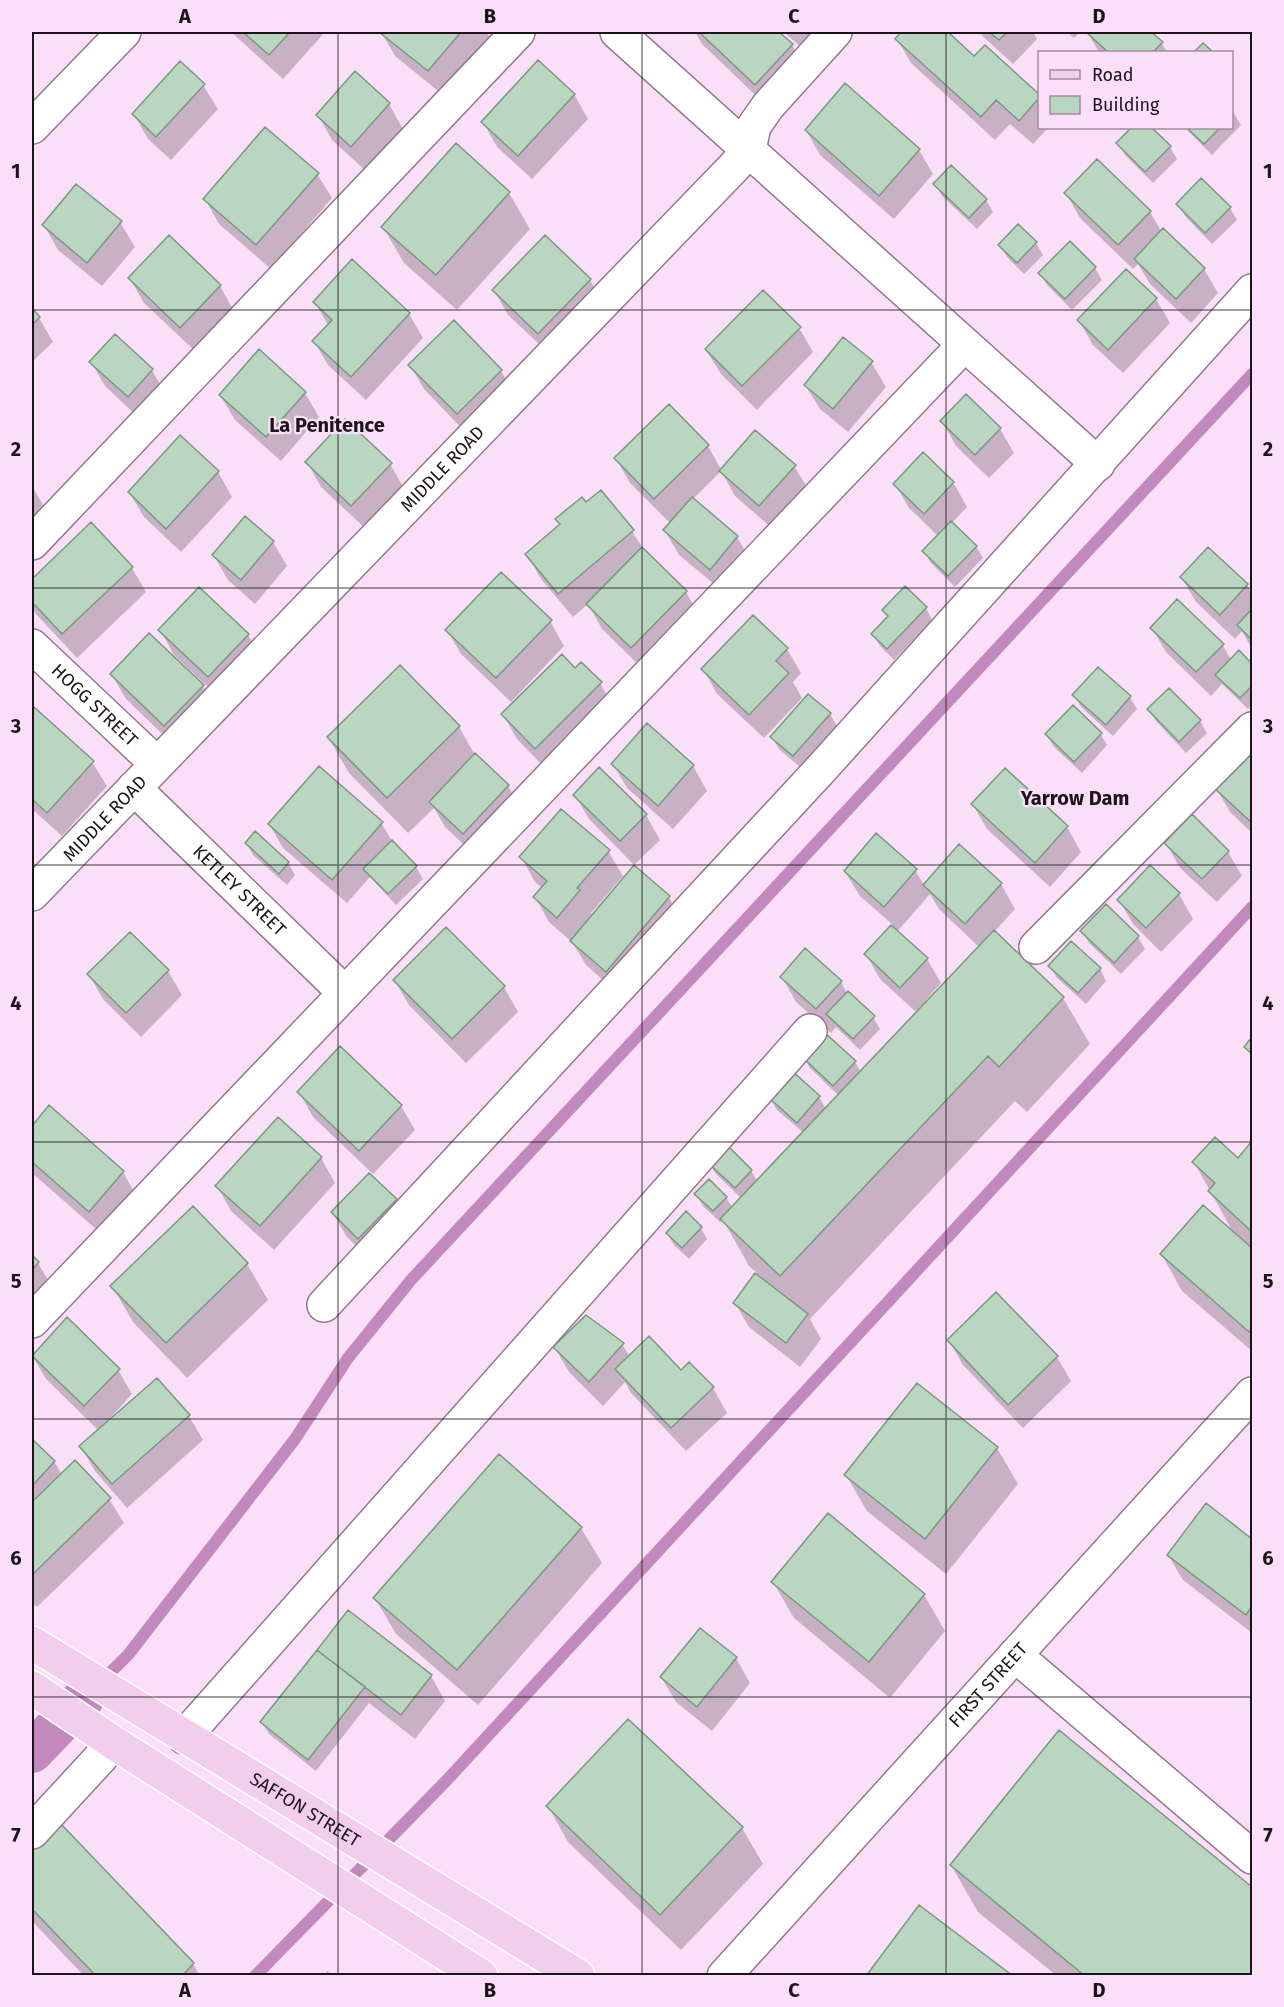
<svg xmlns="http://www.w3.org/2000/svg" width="1284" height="2007" viewBox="0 0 1284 2007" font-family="'Fira Sans',sans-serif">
	<rect width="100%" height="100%" fill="#fbdef7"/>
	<!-- shadow -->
	<path fill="#0003" fill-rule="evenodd" d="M231 32H325L283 79Z
		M381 32H486L490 37 443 95 395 56Z
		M695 32H777L792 45 806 70 769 108 702 44Z
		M784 32H820L803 49Z
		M903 32H945L975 58 1040 97V128H1048L1033 144 1010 124 995 140 911 63 897 39Z
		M978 32H1033L1037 39 1013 64Z
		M1067 32H1080L1074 38Z
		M1087 32H1149L1161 43 1167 52H1099Z
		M355 73 389 104 403 129 366 171 332 140 318 115Z
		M203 85 218 109 171 160 148 139 134 114Z
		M574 94 588 119 532 179 497 147 483 122Z
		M1232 110 1241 125 1212 155 1185 128H1232Z
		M1133 128H1150L1170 147 1177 159 1153 183 1125 155 1118 143Z
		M806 130 919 150 933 174 894 219 820 155Z
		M317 174 332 198 271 269 219 224 205 199Z
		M935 184 986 200 993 212 977 229 942 196Z
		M509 193 530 229 457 310 404 263 383 227Z
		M1066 193 1150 212 1162 232 1204 269 1218 293 1191 323 1150 284 1138 264 1133 269 1080 218Z
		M1178 204 1230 208 1237 220 1212 244 1185 216Z
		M120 222 135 247 102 286 58 250 44 225Z
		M169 237 220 286 234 311 195 351 144 303 130 279Z
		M1036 243 1043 255 1024 274 1007 257 1000 245Z
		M1095 268 1102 280 1072 310 1047 285 1040 273Z
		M590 280 604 305 553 357 508 315 494 290Z
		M1156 299 1170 323 1123 373 1093 345 1079 321Z
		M315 302 409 314 423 338 366 400 328 365 314 341 328 325Z
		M32 310 39 318 53 342 32 362Z
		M799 328 813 352 757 410 721 374 706 350Z
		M91 362 152 370 166 395 142 421 105 386Z
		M871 362 886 387 848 432 820 409 805 385Z
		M410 365 501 371 515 395 471 438 424 389Z
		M305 393 319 417 281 461 235 420 220 395Z
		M942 421 1000 429 1014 453 989 478 956 446Z
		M708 446 722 471 794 466 809 490 774 530 735 496 721 471 692 500 737 537 751 561 725 593 679 555 665 531 671 524 630 483 616 458Z
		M307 462 390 464 404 488 366 529 321 487Z
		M218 472 232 497 181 552 144 517 129 492Z
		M953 482 967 507 951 524 976 546 983 558 955 587 931 563 924 551 938 536 909 508 895 484Z
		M32 486 46 510 32 525Z
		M586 504 632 531 645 552 686 592 700 617 646 672 602 629 588 604 573 617 541 579 527 554 561 525 557 519Z
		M91 524 132 568 146 592 77 658 36 614 32 607V581Z
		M273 542 287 566 255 604 228 580 214 556Z
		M1208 549 1247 585 1252 595V649L1242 631 1235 639 1196 602 1181 577Z
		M200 589 248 635 262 660 223 701 174 655 160 630Z
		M926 608 932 620 894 660 880 646 873 634 889 618 884 610Z
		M550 621 564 646 511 702 461 654 447 630Z
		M1152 628 1222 644 1231 660 1239 652 1252 666V705L1248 709 1222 684 1211 696 1166 652Z
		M787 649 801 673 793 682 802 698 764 738 717 694 703 669Z
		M1098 669 1130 697 1137 709 1113 736 1081 707 1074 695Z
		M575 670 600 683 614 708 549 772 517 739 503 714Z
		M112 675 203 686 217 711 179 750 126 699Z
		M1149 709 1200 721 1207 733 1186 753 1156 721Z
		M34 710 92 762 107 786 62 836 32 809V713Z
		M830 714 837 726 800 767 779 749 772 737Z
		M459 727 475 755 508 786 522 810 478 858 445 827 434 808 408 833 349 773 328 737Z
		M1100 733 1107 745 1082 773 1054 747 1047 735Z
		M1247 753 1252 758V833L1230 812 1216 788Z
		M613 764 693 766 707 791 673 829 627 788Z
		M1005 770 1067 827 1081 852 1050 887 987 829 973 805Z
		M575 795 646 815 660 840 634 865 589 819Z
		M381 823 394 844 416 867 423 879 396 905 370 877 347 903 283 848 269 824Z
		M255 833 288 863 295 875 287 885 253 855 247 843Z
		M1166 843 1228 852 1242 876 1217 902 1180 868Z
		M959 846 1001 884 1015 909 994 932 1063 998 1090 1044 1027 1112 1015 1101 810 1319 821 1339 800 1367 749 1327 735 1303 757 1273 749 1266 723 1220 720 1222 703 1206 696 1194 726 1197 733 1209 742 1199 716 1174 709 1163 751 1171 758 1182 804 1133 777 1110 770 1098 819 1097 826 1109 839 1096 810 1068 803 1056 855 1062 861 1073 917 1013 880 979 866 954 893 925 860 896 845 872 915 870 924 885ZM930 894 939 909 979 947 928 1002 926 1000 941 983 927 959 897 932Z
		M608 851 623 876 591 913 593 916 634 867 669 897 683 922 621 996 586 965 572 942 549 922 535 897 543 889 535 882 521 857Z
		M1179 894 1193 919 1161 952 1133 924 1119 900Z
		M1082 931 1138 937 1145 949 1121 974 1089 943Z
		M1050 966 1100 969 1106 981 1086 1004 1057 978Z
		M168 971 182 995 141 1037 103 999 89 975Z
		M782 977 841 982 847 994 873 1017 880 1029 860 1050 836 1027 831 1033 796 1002Z
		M395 981 504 987 518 1012 466 1063 409 1005Z
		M299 1092 401 1106 415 1130 373 1174 313 1117Z
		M49 1107 123 1172 137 1197 104 1236 32 1173V1128Z
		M1252 1144V1351L1182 1291 1162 1255 1234 1234 1194 1162 1238 1160Z
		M321 1158 335 1183 274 1250 231 1211 217 1186Z
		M396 1200 410 1225 373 1263 347 1237 332 1212Z
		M193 1208 247 1264 268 1300 187 1378 133 1322 112 1286Z
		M700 1227 707 1239 689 1259 674 1245 667 1233Z
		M32 1257 38 1263 52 1287 32 1311Z
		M67 1320 118 1370 132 1394 110 1418 111 1420 189 1416 203 1440 127 1508 95 1471 81 1447 99 1431 46 1379 32 1355Z
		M949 1341 1057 1357 1071 1381 1023 1428 963 1365Z
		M622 1344 630 1357 681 1372 689 1364 713 1388 727 1413 686 1451 631 1393 625 1382 603 1406 569 1372 555 1348Z
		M32 1441 54 1461 62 1475 109 1499 124 1523 37 1607 32 1602Z
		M997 1448 1018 1484 946 1574 867 1511 846 1475Z
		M1207 1505 1252 1541V1633L1183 1580 1168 1555Z
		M581 1528 602 1563 478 1705 396 1634 375 1598Z
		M773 1582 924 1595 945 1631 890 1698 794 1618Z
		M318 1651 431 1676 445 1701 415 1739 369 1703 316 1771 269 1734 262 1722Z
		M736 1658 750 1683 712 1731 676 1702 661 1677Z
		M1059 1732 1252 1889V1976H1057L978 1912 951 1865Z
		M548 1806 742 1828 763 1864 681 1950 568 1842Z
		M60 1825 193 1964 200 1976H84L32 1921V1853Z
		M327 1971 333 1976H324Z"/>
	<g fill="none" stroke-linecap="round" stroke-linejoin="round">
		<!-- stream -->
		<path stroke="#c289bc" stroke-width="12" d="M83 1699 128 1655 295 1439 348 1358 411 1280 1252 374
			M255 1976 447 1780 1252 907"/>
		<!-- canal -->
		<path stroke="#c289bc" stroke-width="42" d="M32 1752 83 1699"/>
	</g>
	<!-- building -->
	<path fill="#b9d6c0" stroke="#7a9782" stroke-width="1.5" d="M243 32H290L269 55Z
		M379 32H461L428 71Z
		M699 32H779L793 44 755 85Z
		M901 32H948L974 56 985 45 1040 95V97L1019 121 996 100 981 117 895 39Z
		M989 32H1007L999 40Z
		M1086 32H1151L1163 42 1153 52H1108Z
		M1203 43 1213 52H1194Z
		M538 60 575 94 518 156 481 122Z
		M180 61 205 84 156 137 132 114Z
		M355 71 390 103 351 147 316 115Z
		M845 83 920 149 879 196 805 130Z
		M265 127 319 173 256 245 203 199Z
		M1131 128H1152L1171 146 1145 172 1116 143Z
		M1187 128H1220L1204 144Z
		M456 143 510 192 436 275 381 227Z
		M1097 159 1151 211 1118 245 1064 193Z
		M951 165 987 199 969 218 933 184Z
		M1201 178 1231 207 1205 233 1176 204Z
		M76 184 122 221 87 263 42 225Z
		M1018 224 1037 242 1017 263 998 245Z
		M1163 228 1205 268 1176 299 1134 259Z
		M169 235 221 285 180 328 128 278Z
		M545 235 591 279 538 334 492 290Z
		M1070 241 1096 267 1065 299 1038 273Z
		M352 259 410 313 351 377 312 341 332 320 313 302Z
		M1126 269 1157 298 1108 350 1077 320Z
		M763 290 801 327 742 386 705 349Z
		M32 308 40 317 32 325Z
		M454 320 502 370 457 414 408 365Z
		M115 334 153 369 128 397 89 362Z
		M843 337 873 361 833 409 804 385Z
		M259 349 306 392 266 437 219 395Z
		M966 394 1001 428 975 455 940 421Z
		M669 404 709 445 654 499 614 458Z
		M345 419 392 463 351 506 305 462Z
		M755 430 796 465 759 506 719 471Z
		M180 435 219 471 166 529 128 492Z
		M923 452 954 482 924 514 893 484Z
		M601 490 634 530 558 594 525 554 560 524 555 519 582 497 586 502Z
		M692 497 738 536 710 570 663 530Z
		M245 516 274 541 241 580 212 555Z
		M951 521 977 546 948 576 922 551Z
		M91 522 133 567 62 634 32 602V579Z
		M642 547 687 591 631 648 586 604Z
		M1208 547 1248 584 1220 615 1180 577Z
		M501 572 552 620 496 678 445 630Z
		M905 586 927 607 887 649 871 634 888 616 882 610Z
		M199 587 249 634 208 677 158 630Z
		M1177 599 1224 644 1196 672 1150 628Z
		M1252 609V640L1237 625Z
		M753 615 788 648 776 661 789 673 749 715 701 669Z
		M149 633 204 685 164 726 110 674Z
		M1239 650 1252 664V686L1240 698 1215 675Z
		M562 654 575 668 581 662 602 682 535 749 501 714Z
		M400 665 460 726 387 798 327 737Z
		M1098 667 1131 696 1106 725 1072 695Z
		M1169 688 1201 720 1179 742 1147 709Z
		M808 694 831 713 793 756 770 737Z
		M1073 705 1102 733 1074 762 1045 734Z
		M34 707 94 761 47 813 32 799V711Z
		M647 723 694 765 658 806 611 764Z
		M1247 751 1252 756 1251 822 1214 788Z
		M475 753 509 785 463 834 429 802Z
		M319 766 383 822 332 880 268 824Z
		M599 767 647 814 620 841 573 795Z
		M1005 768 1068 826 1035 863 971 804Z
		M561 809 610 850 577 888 580 890 557 918 533 897 547 881 519 857Z
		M1192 814 1229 851 1202 879 1164 843Z
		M255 831 289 862 279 874 245 843Z
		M876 833 917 869 884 907 844 871Z
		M392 840 417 866 388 894 363 869Z
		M959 844 1002 883 965 924 923 885Z
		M634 865 670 896 606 972 570 941Z
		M1150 865 1180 893 1146 928 1117 900Z
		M1106 904 1139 936 1114 963 1080 931Z
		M891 925 928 958 900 988 864 954Z
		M446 927 505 986 452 1039 393 980Z
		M994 930 1064 997 999 1067 988 1056 780 1276 720 1219Z
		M130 932 169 970 126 1013 87 974Z
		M1071 941 1101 968 1078 993 1048 966Z
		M805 948 842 981 816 1009 780 977Z
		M848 991 875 1016 853 1039 826 1014Z
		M824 1032 856 1061 833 1086 801 1056Z
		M1252 1037V1054L1244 1047Z
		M340 1046 402 1105 359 1151 297 1092Z
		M791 1070 820 1096 797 1123 768 1097Z
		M49 1105 124 1171 89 1212 32 1162V1126Z
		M278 1117 322 1157 260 1226 215 1186Z
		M1215 1137 1238 1158 1252 1141V1232L1208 1191 1215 1183 1192 1162Z
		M725 1143 752 1170 735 1188 707 1162Z
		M369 1173 397 1199 358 1239 331 1212Z
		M709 1179 727 1197 713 1211 694 1194Z
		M1203 1205 1252 1248V1328L1249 1332 1160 1254Z
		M193 1206 248 1263 166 1343 110 1286Z
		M686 1211 702 1227 682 1248 666 1233Z
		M32 1255 39 1262 32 1270Z
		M755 1273 808 1314 786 1343 733 1303Z
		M996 1292 1058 1356 1008 1405 947 1340Z
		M586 1315 624 1343 589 1382 553 1347Z
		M67 1317 120 1369 84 1406 32 1356Z
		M649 1336 681 1370 689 1362 714 1387 671 1428 615 1369Z
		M157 1378 190 1415 112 1484 79 1446Z
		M917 1383 998 1447 925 1539 844 1475Z
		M32 1439 55 1461 32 1486Z
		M499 1454 582 1527 457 1670 373 1598Z
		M75 1460 111 1498 32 1575V1502Z
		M1206 1503 1252 1539V1606L1246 1615 1167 1555Z
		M828 1513 925 1594 869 1662 771 1582Z
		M348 1610 432 1675 401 1715 317 1650Z
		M700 1628 737 1657 697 1707 660 1677Z
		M317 1650 365 1687 308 1760 260 1722Z
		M628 1719 743 1827 660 1915 546 1806Z
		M1059 1730 1252 1887V1976H1085L950 1865Z
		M60 1823 194 1963 182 1976H96L32 1909V1850Z
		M919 1905 1013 1976H866Z"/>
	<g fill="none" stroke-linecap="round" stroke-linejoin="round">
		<!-- minor casing -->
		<g stroke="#93798f" stroke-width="36">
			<g id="minor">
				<path d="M617 32 1098 464"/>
				<path d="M32 127 124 32"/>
				<path d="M32 543 518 32"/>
				<path id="s1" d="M32 646 157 764"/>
				<path id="s2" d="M134 788 345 993"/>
				<path id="s3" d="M32 894 733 168 749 150 754 126 768 106 835 32"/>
				<path d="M1036 947 1252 729"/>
				<path d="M324 1305 822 768 1252 291"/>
				<path d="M32 1321 964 345"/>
				<path d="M1015 1655 1252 1857"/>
				<path d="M184 1737 810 1031"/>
				<path d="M32 1832 114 1743"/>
				<path id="s4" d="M724 1976 1252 1394"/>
			</g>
		</g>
		<!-- major casing -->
		<g stroke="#fff" stroke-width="36">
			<g id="major">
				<path id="s5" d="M32 1643 578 1976"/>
				<path d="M32 1688 114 1743 481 1976"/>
			</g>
		</g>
		<!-- minor -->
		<use href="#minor" stroke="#fff" stroke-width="33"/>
		<!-- major -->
		<use href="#major" stroke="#f0ceec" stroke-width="33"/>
	</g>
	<!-- grid -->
	<path fill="none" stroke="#1c131b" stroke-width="1.5" stroke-opacity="0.55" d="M338 32V1976M642 32V1976M946 32V1976M32 310H1252M32 588H1252M32 865H1252M32 1142H1252M32 1419H1252M32 1697H1252"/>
	<g text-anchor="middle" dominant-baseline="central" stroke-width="4.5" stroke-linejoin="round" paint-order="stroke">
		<!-- street labels -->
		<g font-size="18" fill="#1c131b" stroke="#fbdef7">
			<text stroke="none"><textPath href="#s3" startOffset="591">MIDDLE ROAD</textPath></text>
			<text stroke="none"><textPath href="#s1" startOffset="86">HOGG STREET</textPath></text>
			<text stroke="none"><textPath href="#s3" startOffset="105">MIDDLE ROAD</textPath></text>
			<text stroke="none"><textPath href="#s2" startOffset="147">KETLEY STREET</textPath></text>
			<text stroke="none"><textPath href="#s4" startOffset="393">FIRST STREET</textPath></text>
			<text stroke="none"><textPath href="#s5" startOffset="320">SAFFON STREET</textPath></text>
		</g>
		<!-- neighbourhood labels -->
		<g font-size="20" font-weight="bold" fill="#1c131b" stroke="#fbdef7">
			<text x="327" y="425">La Penitence</text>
			<text x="1075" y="798">Yarrow Dam</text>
		</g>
	</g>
	<!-- border -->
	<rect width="1284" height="2007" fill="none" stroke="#fbdef7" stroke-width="66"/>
	<!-- legend -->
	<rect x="1038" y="51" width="195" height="78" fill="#fbdef7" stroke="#a28d9f" stroke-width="1.5"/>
	<rect x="1050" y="70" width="30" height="9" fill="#f0ceec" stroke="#a28d9f" stroke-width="1.5"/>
	<text x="1092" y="81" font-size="18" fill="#1c131b">Road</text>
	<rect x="1050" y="96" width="30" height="18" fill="#b9d6c0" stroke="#a28d9f" stroke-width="1.5"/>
	<text x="1092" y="111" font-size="18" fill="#1c131b">Building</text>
	<rect x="33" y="33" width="1218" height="1941" fill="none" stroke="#1c131b" stroke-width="2"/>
	<g font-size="20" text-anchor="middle" font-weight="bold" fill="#1c131b">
		<text x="185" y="23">A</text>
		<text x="490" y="23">B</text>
		<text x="794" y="23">C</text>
		<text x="1099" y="23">D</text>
		<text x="16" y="178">1</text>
		<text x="1268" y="178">1</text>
		<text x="16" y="456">2</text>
		<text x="1268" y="456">2</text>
		<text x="16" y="733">3</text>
		<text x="1268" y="733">3</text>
		<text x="16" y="1010">4</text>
		<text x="1268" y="1010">4</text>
		<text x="16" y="1288">5</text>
		<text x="1268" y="1288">5</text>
		<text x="16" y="1565">6</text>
		<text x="1268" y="1565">6</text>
		<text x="16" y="1842">7</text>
		<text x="1268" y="1842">7</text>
		<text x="185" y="1997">A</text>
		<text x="490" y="1997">B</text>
		<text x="794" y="1997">C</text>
		<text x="1099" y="1997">D</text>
	</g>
</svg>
